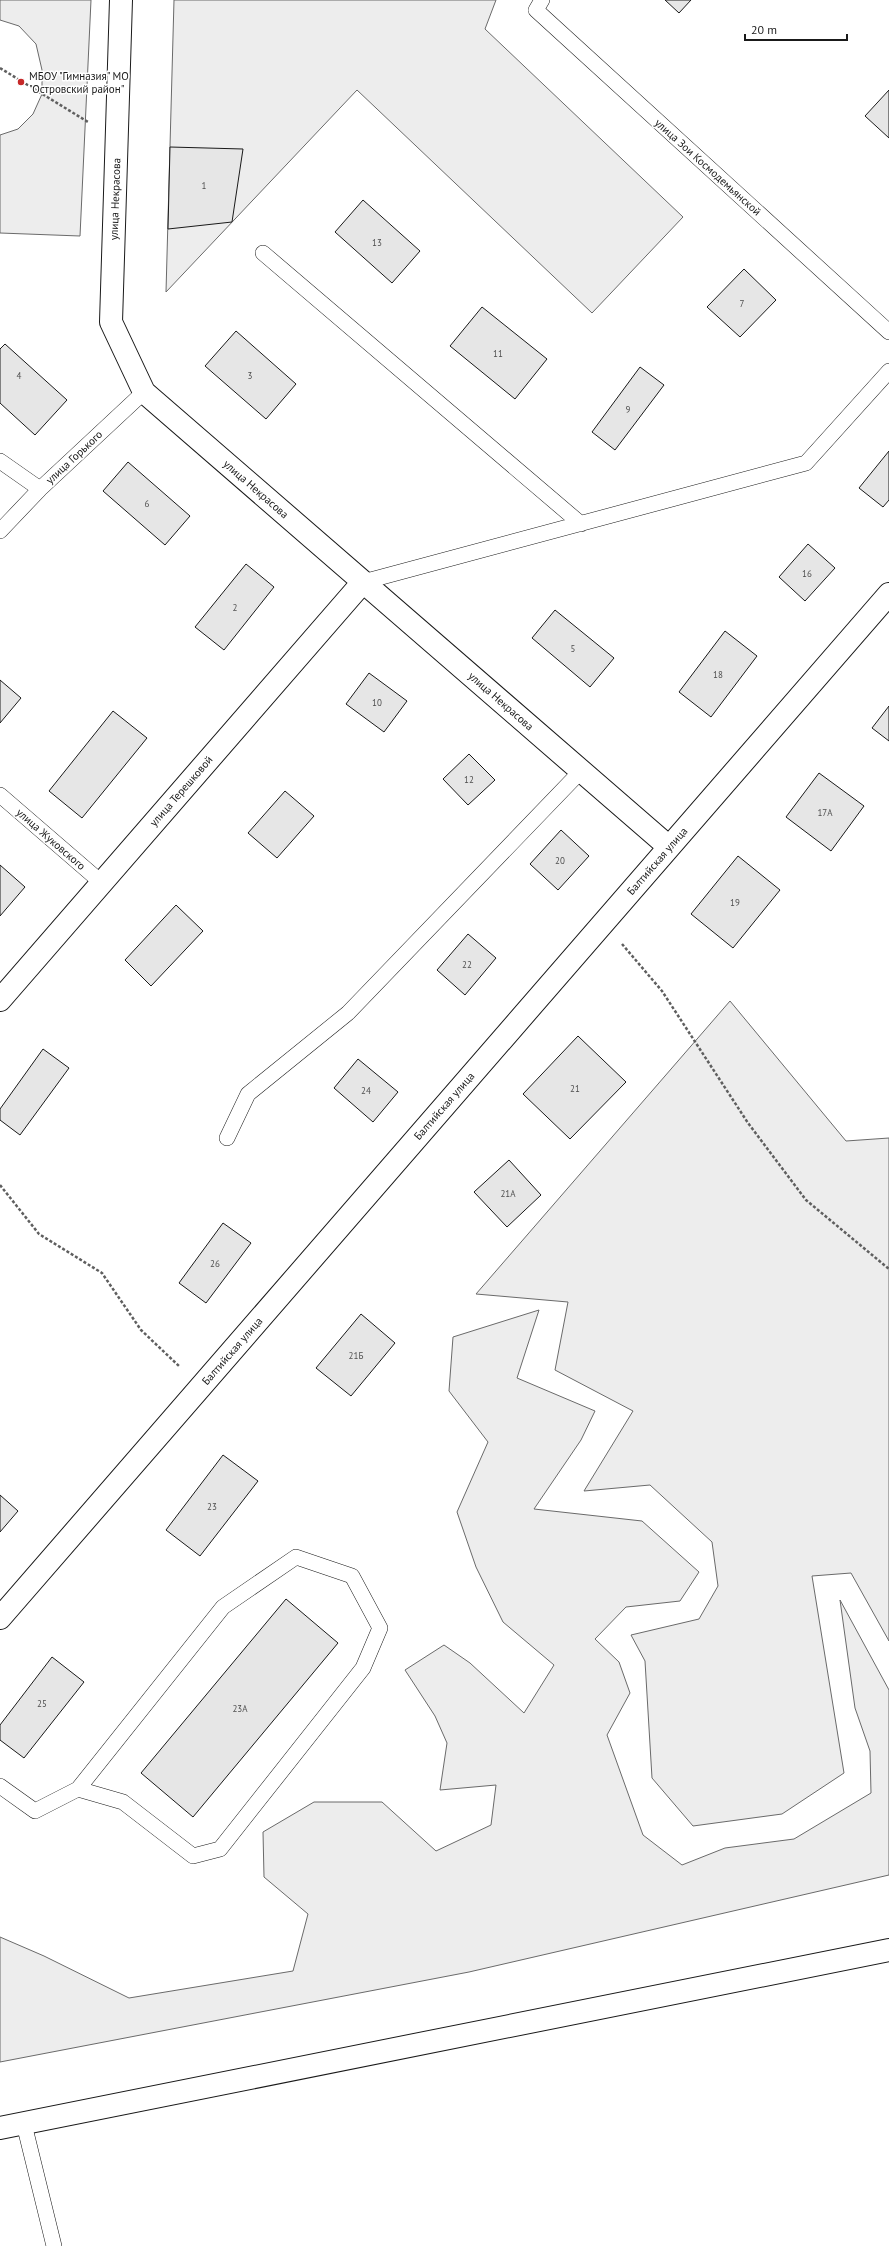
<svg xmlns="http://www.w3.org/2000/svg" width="889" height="2246" viewBox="0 0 889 2246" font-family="'PT Sans',sans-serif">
	<rect width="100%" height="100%" fill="#fff"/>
	<!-- built -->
	<path fill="#ededed" stroke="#6a6a6a" d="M0 0H91L80 236 0 233V135L18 129 33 114 42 94V70L36 44 19 26 0 20Z
		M174 0H496L485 29 683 217 592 313 357 90 166 292Z
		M730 1001 846 1141 889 1138V1641L851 1573 812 1576 844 1773 782 1814 693 1826 652 1778 645 1661 631 1635 699 1619 718 1586 712 1542 650 1485 584 1491 633 1411 555 1370 568 1302 476 1294Z
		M539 1310 517 1378 595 1411 581 1440 534 1509 642 1521 699 1572 680 1601 626 1607 595 1639 619 1662 630 1693 607 1735 643 1835 682 1865 725 1848 794 1839 871 1793 870 1751 855 1708 840 1600 889 1690V1875L469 1972 0 2062V1937L44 1956 129 1998 293 1971 308 1914 264 1877 263 1832 314 1802H382L436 1851 491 1825 496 1785 440 1790 447 1743 435 1716 405 1670 444 1645 470 1663 524 1713 554 1665 503 1622 476 1567 457 1512 488 1442 449 1391 453 1337Z"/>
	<!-- building -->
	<path fill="#e6e6e6" stroke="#1a1a1a" d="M665 0H691L679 13Z
		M889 90V138L865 116Z
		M170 147 243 149 232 222 168 229Z
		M363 200 420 251 392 283 335 232Z
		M744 269 776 300 740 337 707 307Z
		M482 307 547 359 515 399 450 346Z
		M236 331 296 384 266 419 205 366Z
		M5 344 67 400 35 435 0 403V349Z
		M640 367 664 385 615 450 592 432Z
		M889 451V500L883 507 859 488Z
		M128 462 190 516 165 545 103 491Z
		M808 544 835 568 805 601 779 577Z
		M246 564 274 587 224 650 195 627Z
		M555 610 614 658 590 687 532 638Z
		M725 631 757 656 711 717 679 692Z
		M369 673 407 701 384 732 346 704Z
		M0 680 21 698 0 723Z
		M889 706V741L872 728Z
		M113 711 147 738 82 818 49 791Z
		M469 754 495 780 468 805 443 779Z
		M819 773 864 806 831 851 786 817Z
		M285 791 314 816 277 858 248 833Z
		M561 830 589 856 558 890 530 864Z
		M738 856 780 890 733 948 691 914Z
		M0 865 25 887 0 916Z
		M176 905 203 931 151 986 125 960Z
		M468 934 496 958 465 995 437 970Z
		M578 1036 626 1082 570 1139 523 1094Z
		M43 1049 69 1068 20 1135 0 1120V1109Z
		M358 1059 398 1092 373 1122 334 1088Z
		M509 1160 541 1195 507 1227 474 1192Z
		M223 1223 251 1243 206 1303 179 1283Z
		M361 1314 395 1343 351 1396 316 1368Z
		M223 1455 258 1481 200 1556 166 1530Z
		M0 1495 18 1511 0 1532Z
		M286 1599 338 1643 193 1817 141 1773Z
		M52 1657 84 1682 24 1758 0 1740V1725Z"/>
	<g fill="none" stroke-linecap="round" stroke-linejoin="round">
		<!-- lane casing -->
		<g stroke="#1a1a1a" stroke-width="16">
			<path id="lane" d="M542 0 536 10 889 332
				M263 253 581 524
				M0 461 40 489 144 392
				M0 531 40 489
				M363 582 806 463 889 371
				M0 795 102 883
				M227 1138 248 1094 348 1013 581 771
				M0 1786 35 1811 78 1789 223 1607 296 1557 352 1576 380 1628 363 1668 220 1849 193 1856 123 1802 78 1789
				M24 2124 54 2246"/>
		</g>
		<!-- street casing -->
		<g stroke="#1a1a1a" stroke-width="24">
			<path id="street" d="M121 0 111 322 144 392 669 847
				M0 1000 363 582
				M0 1618 889 594"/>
		</g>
		<!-- highway casing -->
		<g stroke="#1a1a1a" stroke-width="24">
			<path id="highway" d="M0 2128 889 1950"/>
		</g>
		<!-- path -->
		<path stroke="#5f5f5f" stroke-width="2.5" stroke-dasharray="3 2" stroke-linecap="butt" d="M0 68 88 122
			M622 944 662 991 748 1123 806 1200 889 1269
			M0 1185 39 1234 102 1273 141 1330 180 1367"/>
		<!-- lane -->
		<use href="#lane" stroke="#fff" stroke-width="15"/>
		<!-- street -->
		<use href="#street" stroke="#fff" stroke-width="22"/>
		<!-- highway -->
		<use href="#highway" stroke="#fff" stroke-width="22"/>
	</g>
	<!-- markers -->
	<circle fill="#c62828" stroke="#fff" stroke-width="1.5" cx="21" cy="82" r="4"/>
	<g text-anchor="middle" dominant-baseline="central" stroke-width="3" stroke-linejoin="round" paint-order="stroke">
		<!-- number labels -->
		<g font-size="9" fill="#4d4d4d">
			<text x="204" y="185">1</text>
			<text x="377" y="242">13</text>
			<text x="742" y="303">7</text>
			<text x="498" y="353">11</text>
			<text x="19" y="375">4</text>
			<text x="250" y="375">3</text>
			<text x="628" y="409">9</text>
			<text x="147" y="503">6</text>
			<text x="807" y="573">16</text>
			<text x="235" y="607">2</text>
			<text x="573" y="648">5</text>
			<text x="718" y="674">18</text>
			<text x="377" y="702">10</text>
			<text x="469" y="779">12</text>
			<text x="825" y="812">17А</text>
			<text x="560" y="860">20</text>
			<text x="735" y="902">19</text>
			<text x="467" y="964">22</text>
			<text x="575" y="1088">21</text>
			<text x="366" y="1090">24</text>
			<text x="508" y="1193">21А</text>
			<text x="215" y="1263">26</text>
			<text x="356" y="1355">21Б</text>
			<text x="212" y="1506">23</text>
			<text x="42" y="1703">25</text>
			<text x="240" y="1708">23А</text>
		</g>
		<!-- poi labels -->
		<g font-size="11" fill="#1a1a1a" stroke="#fff" text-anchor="start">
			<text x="29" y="76">МБОУ "Гимназия" МО<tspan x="29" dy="13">"Островский район"</tspan></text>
		</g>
		<!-- street labels -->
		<g font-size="11" fill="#1a1a1a" stroke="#fff">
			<text transform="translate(708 167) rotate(42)">улица Зои Космодемьянской</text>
			<text transform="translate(115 199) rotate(-88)">улица Некрасова</text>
			<text transform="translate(74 457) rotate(-43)">улица Горького</text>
			<text transform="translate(256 489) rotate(41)">улица Некрасова</text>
			<text transform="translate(501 701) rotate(41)">улица Некрасова</text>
			<text transform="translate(181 791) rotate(-49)">улица Терешковой</text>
			<text transform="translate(51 839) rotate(41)">улица Жуковского</text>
			<text transform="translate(657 861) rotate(-49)">Балтийская улица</text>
			<text transform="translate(444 1106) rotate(-49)">Балтийская улица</text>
			<text transform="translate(232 1351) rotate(-49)">Балтийская улица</text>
		</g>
	</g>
	<!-- scale -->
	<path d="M745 34v6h102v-6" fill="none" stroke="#1a1a1a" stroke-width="2"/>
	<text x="751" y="34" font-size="12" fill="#1a1a1a" stroke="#ffffff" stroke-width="3" paint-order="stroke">20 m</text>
</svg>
